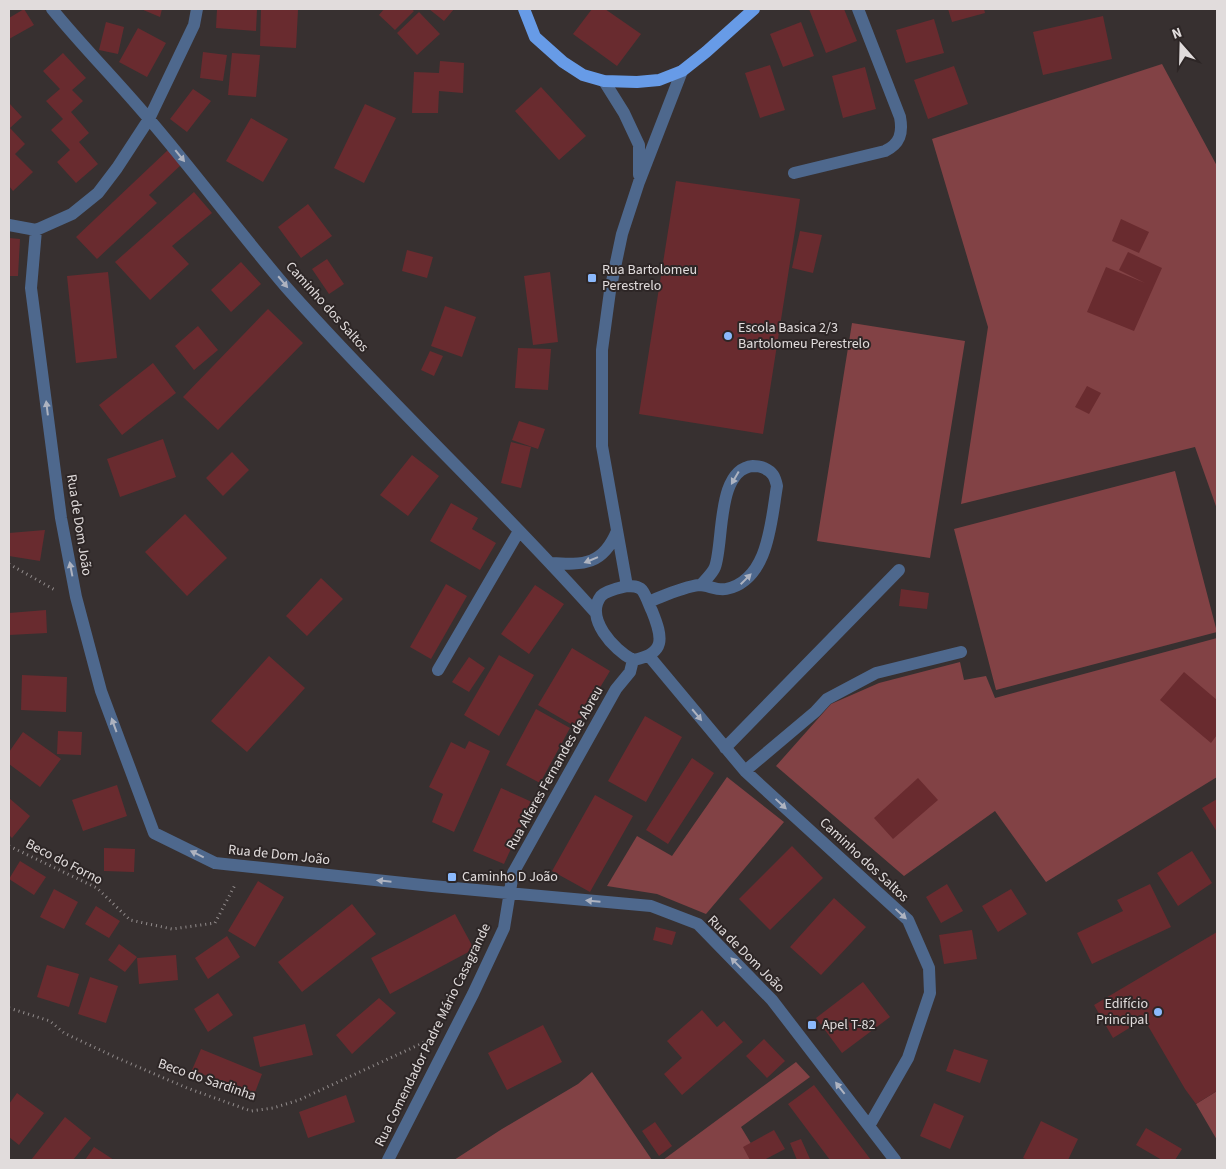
<svg xmlns="http://www.w3.org/2000/svg" width="1226" height="1169" viewBox="0 0 1226 1169" font-family="'Source Sans 3',sans-serif">
	<rect width="100%" height="100%" fill="#373030"/>
	<!-- green -->
	<path fill="#824245" d="M1162 64 1217 166V509L1195 447 961 504 988 327 932 139Z
		M852 323 965 341 930 558 817 541Z
		M1175 471 1217 632 996 690 954 529Z
		M1217 638V777L1046 882 995 811 904 876 776 766 831 704 879 683 960 662 964 680 986 676 995 698Z
		M727 777 784 822 706 914 657 894 607 886 637 836 672 856Z
		M796 1062 810 1077 741 1127 761 1160H663Z
		M592 1072 652 1160H454L502 1129 578 1084Z
		M1217 1091V1140L1196 1104Z"/>
	<!-- building -->
	<path fill="#692b2f" d="M24 9 34 25 9 39V18Z
		M141 9H162L160 17Z
		M217 9H257L256 31 216 28Z
		M261 9 298 10 296 48 260 46Z
		M384 9H411L414 11 395 30 379 15Z
		M429 9H454L444 21Z
		M592 9H605L641 34 617 66 573 34Z
		M809 9H844L857 41 826 53Z
		M948 9H984L985 13 952 22Z
		M419 12 440 34 417 55 397 33Z
		M1103 16 1112 59 1043 75 1033 32Z
		M934 19 944 53 906 63 896 30Z
		M106 22 124 27 118 54 99 50Z
		M801 22 814 56 783 67 770 34Z
		M138 28 166 43 147 77 119 62Z
		M203 52 227 55 223 81 200 78Z
		M63 53 86 78 72 90 83 101 71 112 89 133 79 142 98 164 76 183 57 162 70 150 51 130 63 119 46 101 60 89 43 71Z
		M232 53 260 55 256 97 228 95Z
		M440 61 464 63 463 93 439 91 438 113H412L414 72 439 73Z
		M770 65 785 110 760 118 745 73Z
		M954 66 968 104 928 119 914 80Z
		M865 67 876 109 843 118 832 76Z
		M541 87 586 136 559 160 515 111Z
		M193 89 211 101 187 132 170 119Z
		M9 103 22 117 10 128 25 144 15 154 33 172 13 191 9 186Z
		M365 104 396 118 364 183 334 168Z
		M251 118 288 139 263 182 226 161Z
		M169 149 183 163 149 195 157 203 97 259 76 237Z
		M676 181 800 199 763 434 639 414Z
		M194 192 212 213 172 246 189 264 150 300 115 262Z
		M308 204 332 236 301 258 278 227Z
		M1121 219 1149 232 1139 253 1112 241Z
		M800 231 822 235 813 273 792 268Z
		M9 238 20 239 18 276H9Z
		M407 250 433 257 427 278 402 271Z
		M1128 252 1162 268 1134 331 1087 312 1106 267 1145 283 1119 270Z
		M327 259 344 284 329 294 312 269Z
		M241 262 261 284 231 312 211 290Z
		M108 272 117 358 76 363 67 276Z
		M550 272 558 342 533 345 524 276Z
		M445 306 476 317 462 357 431 346Z
		M268 309 303 343 218 430 183 397Z
		M198 326 218 350 194 370 175 346Z
		M518 348 551 349 548 390 515 388Z
		M430 351 443 356 434 376 421 370Z
		M153 363 176 393 122 435 99 405Z
		M1087 386 1101 393 1089 414 1075 407Z
		M519 421 545 429 538 449 512 440Z
		M163 439 176 477 120 497 107 459Z
		M511 442 531 447 521 488 501 483Z
		M232 452 249 470 223 496 206 478Z
		M412 455 439 476 408 516 380 495Z
		M451 503 478 518 472 529 496 543 480 570 430 541Z
		M185 514 227 558 187 596 145 552Z
		M45 530 40 561 9 556V533Z
		M321 578 343 599 307 636 286 616Z
		M446 584 467 596 431 659 410 647Z
		M535 585 564 604 529 654 501 634Z
		M901 589 929 593 927 609 899 606Z
		M46 610 47 633 9 635V613Z
		M572 648 610 671 576 727 538 705Z
		M499 655 534 675 499 736 464 715Z
		M269 656 305 688 247 752 211 721Z
		M469 657 485 668 469 692 452 682Z
		M1184 672 1217 700V735L1211 743 1160 700Z
		M22 675 67 677 66 712 21 710Z
		M536 709 570 728 540 783 506 765Z
		M645 716 682 737 646 802 608 781Z
		M58 731 82 732 81 755 57 754Z
		M23 732 61 759 40 787 9 764V752Z
		M469 741 490 751 454 832 432 822 443 794 429 787 451 742 465 749Z
		M692 758 714 773 668 844 646 830Z
		M918 778 938 800 893 839 874 818Z
		M117 785 127 816 83 831 72 800Z
		M501 788 532 802 504 864 473 851Z
		M595 795 633 816 590 892 552 871Z
		M9 798 30 816 12 838 9 835Z
		M1217 799V832L1202 808Z
		M792 846 823 878 770 930 739 899Z
		M104 848 135 849 134 872 104 871Z
		M1192 851 1212 883 1178 906 1157 873Z
		M20 861 46 877 34 895 9 879Z
		M258 881 284 897 255 947 228 931Z
		M947 884 963 911 941 923 926 897Z
		M1150 884 1171 927 1092 964 1077 933 1123 911 1117 900Z
		M54 889 78 902 64 929 40 917Z
		M1011 889 1027 914 998 932 982 906Z
		M834 898 866 927 821 975 790 947Z
		M352 904 376 934 302 992 278 962Z
		M96 906 120 921 109 938 85 924Z
		M455 914 474 949 390 994 371 958Z
		M656 927 676 932 672 945 653 940Z
		M972 930 977 959 944 964 939 935Z
		M1217 932V1091L1196 1104 1185 1089 1144 1019 1113 1038 1094 1005Z
		M227 936 240 957 208 979 195 958Z
		M119 944 137 957 125 972 108 960Z
		M176 955 178 980 139 984 137 958Z
		M47 965 79 974 69 1007 37 997Z
		M90 977 118 986 106 1023 78 1014Z
		M863 982 890 1017 842 1053 816 1018Z
		M218 993 233 1015 208 1032 194 1009Z
		M379 998 396 1013 352 1054 336 1035Z
		M702 1010 717 1027 724 1021 743 1042 682 1095 664 1074 682 1058 667 1041Z
		M305 1024 313 1055 260 1067 253 1037Z
		M543 1025 562 1062 507 1090 488 1053Z
		M764 1039 785 1061 767 1078 746 1056Z
		M201 1049 262 1074 254 1095 192 1070Z
		M954 1049 988 1060 980 1083 946 1071Z
		M814 1085 846 1127 871 1160H830L788 1104Z
		M17 1093 44 1113 19 1145 9 1137V1104Z
		M346 1095 355 1122 308 1138 299 1112Z
		M934 1103 964 1116 950 1149 920 1136Z
		M65 1117 91 1138 73 1160H31Z
		M1041 1121 1078 1139 1068 1160H1028L1023 1158Z
		M655 1122 672 1146 659 1156 642 1131Z
		M1146 1128 1182 1149 1175 1160H1162L1136 1145Z
		M774 1130 785 1149 764 1160H750L743 1147Z
		M801 1139 810 1159 806 1160H797L790 1143Z
		M94 1147 114 1160H85Z"/>
	<g fill="none" stroke-linecap="round" stroke-linejoin="round">
		<!-- path -->
		<path stroke="#938d8d" stroke-width="3" stroke-dasharray="1 4" stroke-linecap="butt" d="M9 564 55 590
			M9 846 97 888 130 920 172 929 215 923 235 885
			M9 1008 50 1021 64 1033 115 1057 187 1088 251 1111 273 1108 299 1100 427 1041"/>
		<!-- minor -->
		<path stroke="#4e688d" stroke-width="12" d="M52 9C83 47 118 82 149 119 196 174 239 232 286 287 385 399 496 501 595 612
			M604 81 624 113 639 145V175
			M794 173 885 151C900 144 903 133 900 117L858 9
			M9 225 36 230 72 214 98 193 117 168 149 119 194 25 197 9
			M36 230 31 288 61 518 76 597 101 691 154 833 215 863 432 886 651 906 698 924 772 1000 895 1160
			M551 563C584 565 603 565 617 531
			M627 586 602 446V350L610 291 622 234 639 182 682 71
			M627 586C632 586 638 586 642 590 646 595 649 605 652 611 663 638 666 654 633 660 614 650 584 618 601 596 607 590 619 588 627 586Z
			M648 602C664 596 682 587 699 585 708 585 717 591 726 589 769 580 771 521 777 486 775 477 773 472 764 468 760 466 758 466 753 466 716 469 724 542 715 567 713 573 705 580 701 585
			M649 656 745 771 908 920 929 968 930 993 908 1058 869 1126
			M438 670 519 531
			M725 748 899 570
			M745 771 815 712 827 699 876 673 961 652
			M388 1160 473 994 504 928 513 873 616 689 630 672 633 660"/>
		<!-- major -->
		<path stroke="#679be7" stroke-width="12" d="M524 9 535 37 563 62 583 75 604 81 637 82 659 80 682 71 706 52 754 9"/>
	</g>
	<!-- one-way arrows -->
	<defs><path id="oneway-solid" d="M-6-.8H1V-3.2L6.5 0L1 3.2V.8H-6Z" transform="scale(1.25)"/></defs>
	<g fill="#aeb3c0">
		<use href="#oneway-solid" transform="translate(180 156) rotate(51)"/>
		<use href="#oneway-solid" transform="translate(283 282) rotate(50)"/>
		<use href="#oneway-solid" transform="translate(47 408) rotate(-97)"/>
		<use href="#oneway-solid" transform="translate(735 478) rotate(120)"/>
		<use href="#oneway-solid" transform="translate(591 560) rotate(158)"/>
		<use href="#oneway-solid" transform="translate(71 569) rotate(-101)"/>
		<use href="#oneway-solid" transform="translate(746 579) rotate(-45)"/>
		<use href="#oneway-solid" transform="translate(697 715) rotate(50)"/>
		<use href="#oneway-solid" transform="translate(114 725) rotate(-110)"/>
		<use href="#oneway-solid" transform="translate(781 804) rotate(43)"/>
		<use href="#oneway-solid" transform="translate(197 854) rotate(-154)"/>
		<use href="#oneway-solid" transform="translate(384 881) rotate(-174)"/>
		<use href="#oneway-solid" transform="translate(593 901) rotate(-175)"/>
		<use href="#oneway-solid" transform="translate(901 914) rotate(43)"/>
		<use href="#oneway-solid" transform="translate(736 963) rotate(-134)"/>
		<use href="#oneway-solid" transform="translate(840 1088) rotate(-128)"/>
	</g>
	<!-- markers -->
	<g fill="#8bb9fc" stroke="#2d2626" stroke-width="2">
		<rect x="587" y="273" width="10" height="10" rx="2.5"/>
		<circle cx="728" cy="336" r="5"/>
		<rect x="447" y="872" width="10" height="10" rx="2.5"/>
		<circle cx="1158" cy="1012" r="5"/>
		<rect x="807" y="1020" width="10" height="10" rx="2.5"/>
	</g>
	<g text-anchor="middle" dominant-baseline="central" stroke-width="4" stroke-linejoin="round" paint-order="stroke">
		<!-- poi labels -->
		<g font-size="14" fill="#e1dcdc" stroke="#2d2626" text-anchor="start">
			<text x="602" y="270">Rua Bartolomeu<tspan x="602" dy="16">Perestrelo</tspan></text>
			<text x="738" y="328">Escola Basica 2/3<tspan x="738" dy="16">Bartolomeu Perestrelo</tspan></text>
			<text x="462" y="877">Caminho D João</text>
			<text x="1148" y="1004" text-anchor="end">Edifício<tspan x="1148" dy="16">Principal</tspan></text>
			<text x="822" y="1025">Apel T-82</text>
		</g>
		<!-- street labels -->
		<g font-size="14" fill="#e1dcdc" stroke="#2d2626">
			<text transform="translate(327 307) rotate(48)">Caminho dos Saltos</text>
			<text transform="translate(79 525) rotate(81)">Rua de Dom João</text>
			<text transform="translate(555 768) rotate(-61)">Rua Alferes Fernandes de Abreu</text>
			<text transform="translate(279 855) rotate(6)">Rua de Dom João</text>
			<text transform="translate(864 860) rotate(43)">Caminho dos Saltos</text>
			<text transform="translate(64 862) rotate(27)">Beco do Forno</text>
			<text transform="translate(746 954) rotate(45)">Rua de Dom João</text>
			<text transform="translate(433 1035) rotate(-64)">Rua Comendador Padre Mário Casagrande</text>
			<text transform="translate(207 1080) rotate(19)">Beco do Sardinha</text>
		</g>
	</g>
	<!-- border -->
	<rect width="1226" height="1169" fill="none" stroke="#e1dcdc" stroke-width="20"/>
	<!-- north arrow -->
	<g transform="translate(1181 45) rotate(340)" stroke="#2d2626" stroke-width="4" paint-order="stroke">
	<path d="M0-4L9 19L0 12L-9 19Z" fill="#e1dcdc"/>
	<text y="-8" font-size="14" font-weight="bold" text-anchor="middle" fill="#e1dcdc">N</text>
	</g>
</svg>
